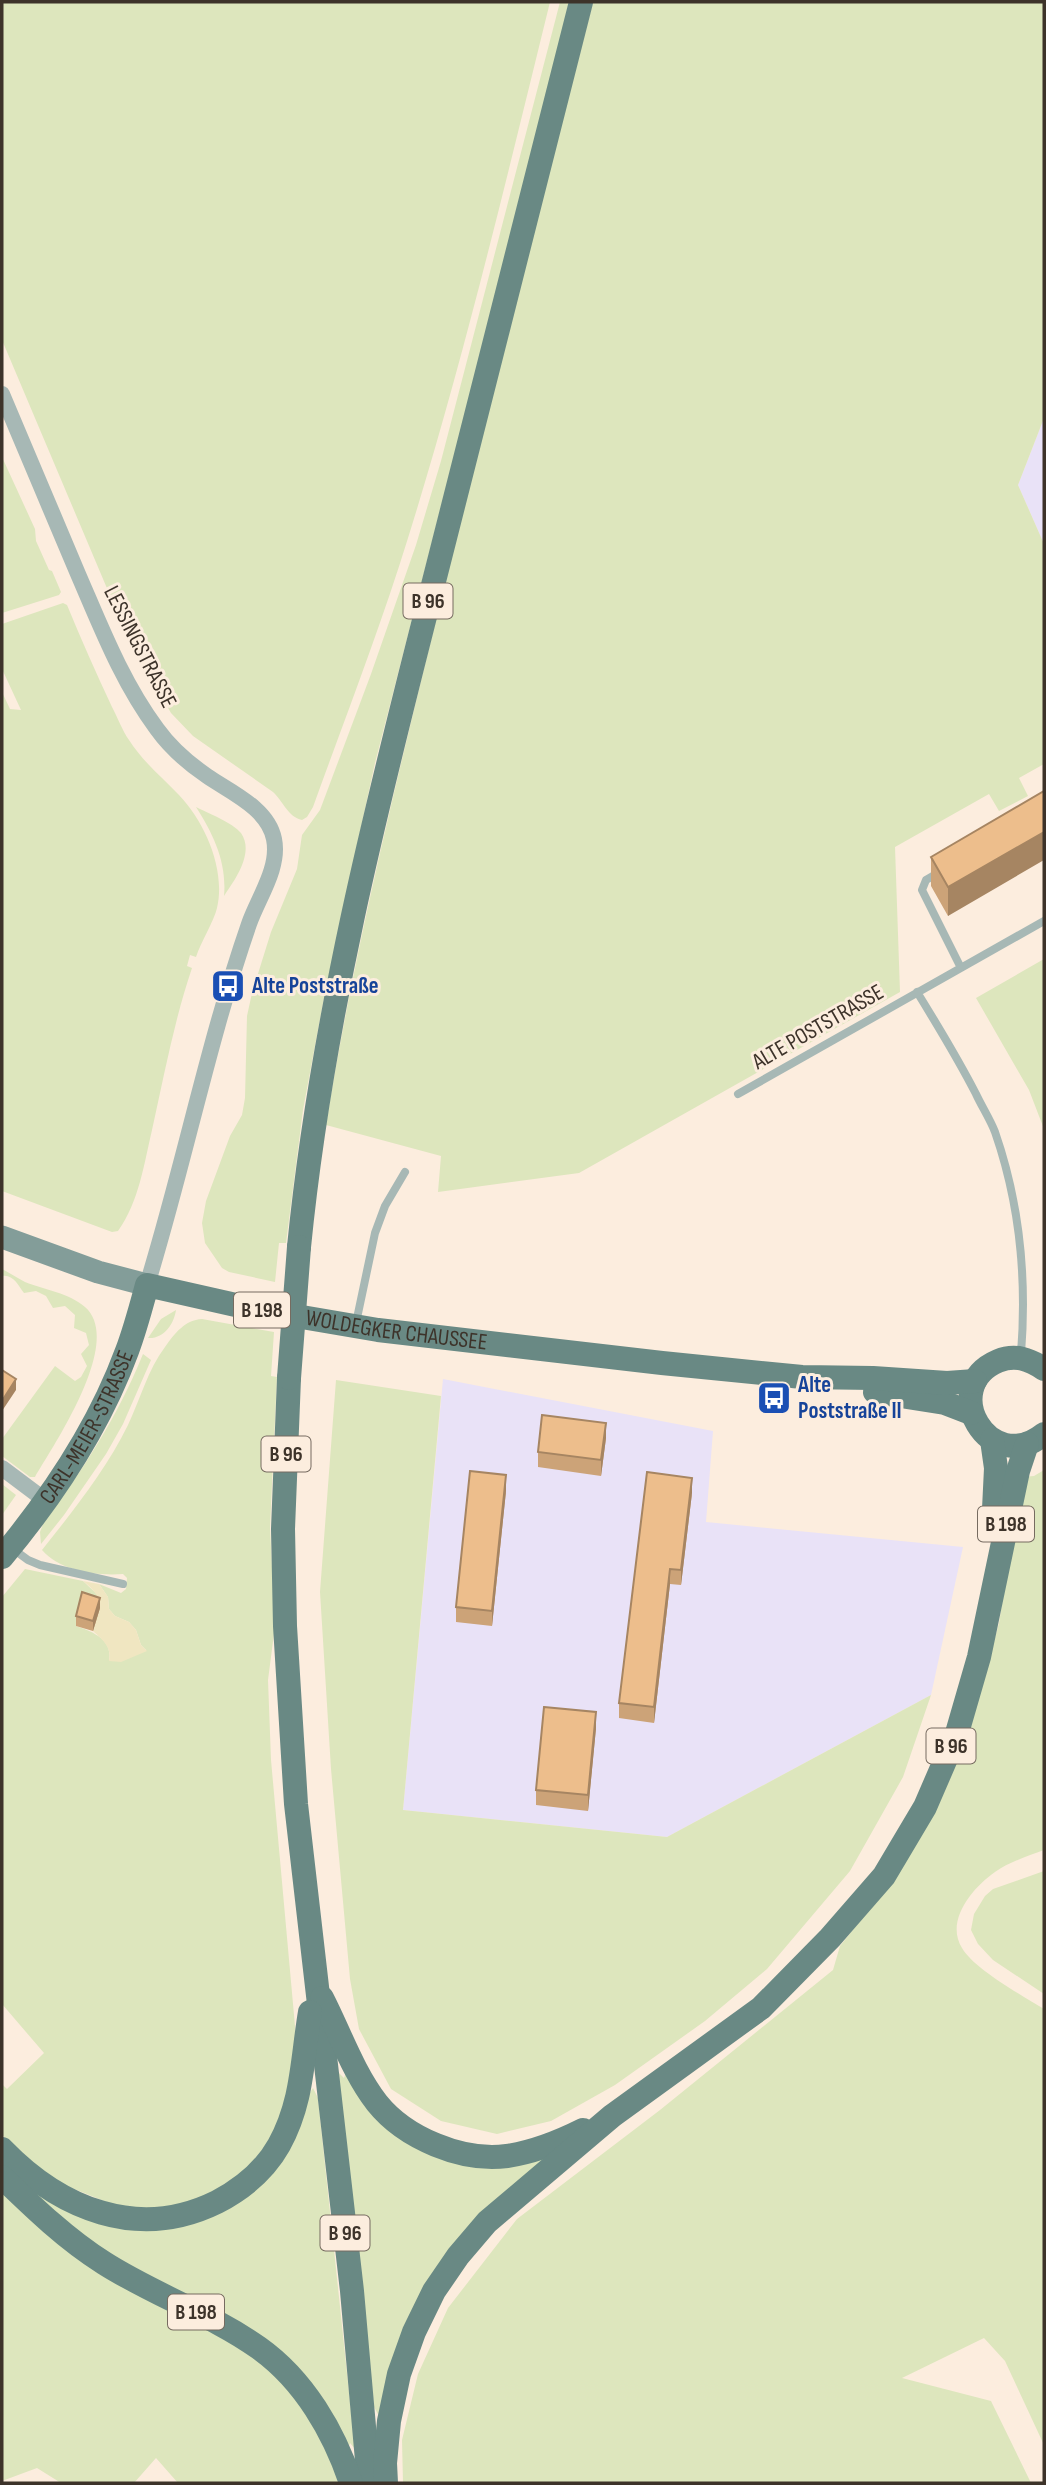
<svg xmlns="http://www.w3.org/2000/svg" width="1046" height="2485" viewBox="0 0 1046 2485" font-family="'Sofia Sans Condensed',sans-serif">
	<rect width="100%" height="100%" fill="#fcedde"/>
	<!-- industrial -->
	<path fill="#e9e2f7" d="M1044 418V544L1018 485Z
		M443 1379 713 1431 706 1522 963 1547 931 1695 667 1837 403 1810Z"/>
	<!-- green -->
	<path fill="#dde6bd" d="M2 2H550C506 181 463 362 408 538 380 629 345 718 313 807L307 817 302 820C288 817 283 801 273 792L193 736 171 713 128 638 2 340Z
		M560 2H571L375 763 323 1003 303 1110 286 1243H279L275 1282 229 1272 222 1268 205 1243 202 1223 206 1201 230 1136 242 1115 245 1098 247 1016 252 993 271 932 297 869 302 835 320 810 371 674 416 545 441 461Z
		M593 2H1044V418L1018 485 1044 544V764L1019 778 1028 796 999 811 989 794 895 847 900 992 579 1173 438 1192 441 1156 326 1125C353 958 393 795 433 632 485 421 539 212 593 2Z
		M2 457 35 529 36 541 49 570 52 571 61 592 59 595 2 613Z
		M63 603 67 605C81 639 96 673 112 707 118 718 122 730 129 740 143 762 162 777 179 795 205 822 226 870 217 908 214 921 201 942 196 957L190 955 187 966 192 968C174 1021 164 1076 152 1130 144 1164 139 1202 118 1231L112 1232 2 1191V692L10 709 21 710 2 669V624Z
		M196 807C208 813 233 823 241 833 255 853 234 881 224 896 227 863 214 835 196 807Z
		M1044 959V1129L1029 1090 976 998Z
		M2 1269C10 1273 17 1278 25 1282 45 1290 69 1293 85 1307 124 1341 55 1443 35 1477H30L2 1456V1439L55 1366 75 1381 81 1377 87 1366 81 1354 89 1345 86 1333 74 1328 75 1315 65 1306 53 1308 46 1296 36 1291 24 1293C18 1285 13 1274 2 1276Z
		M176 1310C174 1324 164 1339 148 1338L161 1319Z
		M202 1319 274 1332 271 1376 277 1377 270 1528 275 1626 268 1680 271 1760 296 2037 284 2117 252 2166 197 2202 156 2211 124 2209 54 2181 2 2135V2084L7 2089 44 2053 2 2004V1597L25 1569 83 1581 99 1596 100 1608 76 1626C92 1631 113 1640 109 1660L146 1650 141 1645 136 1630 129 1622 115 1616 109 1609 108 1597 99 1584 121 1593 126 1589 127 1578 123 1574C96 1576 60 1571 42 1550 73 1511 106 1470 128 1425 140 1400 148 1369 165 1347 175 1333 185 1320 202 1319Z
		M143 1354 151 1360 123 1424 106 1454 64 1515 41 1544 40 1532 43 1524C85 1466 116 1420 143 1354Z
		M336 1380 441 1396 403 1810 667 1837 931 1695 903 1777 850 1871 767 1969 705 2021 615 2085 551 2121 497 2134 441 2121 391 2089 359 2029 350 1979 331 1769 320 1592Z
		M1044 1470V1850C1028 1856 1009 1862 995 1872 972 1888 945 1921 962 1948 974 1969 1023 1996 1044 2009V2445L1005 2361 984 2338 902 2378 991 2401 1031 2483H403L402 2440 418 2374 448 2308 517 2219 660 2110 833 1970 840 1946 890 1883 971 1725 999 1623 1022 1477 1034 1476Z
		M2 1484 16 1495 2 1515Z
		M1044 1871V1994L993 1960 978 1944 971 1930 974 1914 985 1896 993 1889Z
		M347 2069 419 2147 562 2149 483 2216 379 2416 374 2407 337 2071 344 2078Z
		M313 2088 318 2098 355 2449 350 2443 347 2451 320 2401 163 2288 58 2221 10 2167 81 2215 238 2201Z
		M2 2188 257 2356 308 2409 342 2483H178L156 2458 134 2483H61L37 2468 2 2481Z"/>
	<!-- sand -->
	<path fill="#f0e6c1" d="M83 1581 99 1584 108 1597 109 1609 115 1616 129 1622 136 1630 141 1645 147 1651 121 1662 109 1661C112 1647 103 1640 93 1631 100 1606 105 1598 83 1581Z"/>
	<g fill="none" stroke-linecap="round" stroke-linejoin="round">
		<!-- service -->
		<path stroke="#a7b8b5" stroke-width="8" d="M938 873 926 880 922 890 961 968
			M917 992C938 1026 958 1059 976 1094 982 1107 990 1119 995 1132 1020 1204 1027 1278 1021 1354
			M738 1094 1044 921
			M356 1323 375 1233 385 1206 405 1172
			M13 1549 28 1560 40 1565 123 1584"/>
		<!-- minor -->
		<path stroke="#a7b8b5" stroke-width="16" d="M2 394C27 454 53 514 78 574 101 627 122 682 157 729 170 747 188 763 207 776 230 792 268 808 274 839 280 868 258 898 249 924 208 1042 184 1165 147 1285
			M2 1468 46 1501"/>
		<!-- secondary -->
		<path stroke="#839d99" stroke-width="23" d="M2 1237 98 1272 147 1285"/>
		<!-- primary -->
		<g stroke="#698984" stroke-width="24">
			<path d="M299 1247C321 1025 376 808 431 593 481 396 531 199 581 2"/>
			<path d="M1044 1369C1029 1359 1015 1354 998 1361 937 1387 989 1478 1044 1434"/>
			<path d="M289 1378 283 1529 285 1626 296 1804 352 2291 369 2483"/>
			<path d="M875 1392 945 1403 971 1413"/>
			<path d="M992 1440 996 1468 993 1530"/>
			<path id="s1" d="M2 1557C53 1496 99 1427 127 1351 135 1330 141 1307 147 1285L249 1308 378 1330 662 1363 802 1377 873 1378 947 1383 975 1381"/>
			<path d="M322 1998C340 2033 353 2072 377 2103 405 2138 462 2162 507 2156 534 2152 559 2142 583 2130"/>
			<path d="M2 2149C60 2209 138 2241 217 2202 242 2189 265 2170 279 2145 303 2102 302 2059 310 2012"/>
			<path d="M2 2177C34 2208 66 2239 104 2263 154 2295 211 2314 259 2348 304 2380 334 2432 351 2483"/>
			<path d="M386 2483 385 2463 389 2421 399 2374 414 2332 434 2291 458 2256 487 2222 612 2116 761 2008 830 1938 884 1876 925 1807 957 1733 979 1657 1018 1471 1027 1444"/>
		</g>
		<!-- primary-bridge -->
		<path stroke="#698984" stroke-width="24" d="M289 1378 299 1247"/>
	</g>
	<!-- wall -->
	<path fill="#cca378" d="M1044 791 948 916 931 886V857Z
		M606 1438 601 1476 538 1467V1452Z
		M506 1491 492 1626 456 1622V1607Z
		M692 1493 681 1585 670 1584 654 1723 619 1718V1703Z
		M100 1608 93 1631 76 1626V1616Z
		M596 1728 588 1811 536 1805V1790Z"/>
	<!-- shaded-wall -->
	<path fill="#a68562" d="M1044 832V860L948 916V887Z
		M16 1379V1390L2 1411V1401Z
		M606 1423V1438L601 1476V1460Z
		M506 1475V1491L492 1626V1611Z
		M692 1478V1493L681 1585V1570Z
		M670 1569V1584L654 1723V1707Z
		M100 1598V1608L93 1631V1621Z
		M596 1712V1728L588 1811V1795Z"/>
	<!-- building -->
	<path fill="#edbe8c" stroke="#a68562" stroke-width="2" d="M1044 791V832L948 887 931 857Z
		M2 1370 16 1379 2 1401Z
		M542 1415 606 1423 601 1460 538 1452Z
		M470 1471 506 1475 492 1611 456 1607Z
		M647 1472 692 1478 681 1570 670 1569 654 1707 619 1703Z
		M82 1592 100 1598 93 1621 76 1616Z
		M544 1707 596 1712 588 1795 536 1790Z"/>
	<!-- icons -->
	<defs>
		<g id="bus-square" transform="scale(1.75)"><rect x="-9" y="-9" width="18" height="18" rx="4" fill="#1a4fb4" stroke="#fcedde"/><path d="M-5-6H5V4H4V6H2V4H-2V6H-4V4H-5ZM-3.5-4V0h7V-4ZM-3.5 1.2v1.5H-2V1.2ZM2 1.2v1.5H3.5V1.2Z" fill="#fff"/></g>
	</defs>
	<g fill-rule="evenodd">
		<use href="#bus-square" x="228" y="986"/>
		<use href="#bus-square" x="774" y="1398"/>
	</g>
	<g text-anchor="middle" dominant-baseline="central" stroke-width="6" stroke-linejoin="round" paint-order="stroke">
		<!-- shield labels -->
		<g fill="#fcedde" stroke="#766b60" stroke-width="2">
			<rect x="403.5" y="583.5" width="49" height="35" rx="5"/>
			<rect x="234" y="1292.5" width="56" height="35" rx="5"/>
			<rect x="261.5" y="1436.5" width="49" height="35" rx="5"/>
			<rect x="978" y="1506.5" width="56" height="35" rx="5"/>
			<rect x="926.5" y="1728.5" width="49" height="35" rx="5"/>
			<rect x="320.5" y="2215.5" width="49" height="35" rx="5"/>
			<rect x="168" y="2294.5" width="56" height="35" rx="5"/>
		</g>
		<g font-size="21" font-weight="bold" fill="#3d332a">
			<text x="428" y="601">B 96</text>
			<text x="262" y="1310">B 198</text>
			<text x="286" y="1454">B 96</text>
			<text x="1006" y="1524">B 198</text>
			<text x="951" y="1746">B 96</text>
			<text x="345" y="2233">B 96</text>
			<text x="196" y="2312">B 198</text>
		</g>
		<!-- street labels -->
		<g font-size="23" fill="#3d332a" stroke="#fcedde">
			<text transform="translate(140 647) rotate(63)">LESSINGSTRASSE</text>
			<text transform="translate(818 1027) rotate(-30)">ALTE POSTSTRASSE</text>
			<text stroke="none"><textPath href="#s1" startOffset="565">WOLDEGKER CHAUSSEE</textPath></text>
			<text stroke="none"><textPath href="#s1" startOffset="156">CARL-MEIER-STRASSE</textPath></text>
		</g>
		<!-- transit labels -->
		<g font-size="23" font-weight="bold" fill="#164399" stroke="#fcedde" text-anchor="start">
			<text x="252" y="986">Alte Poststraße</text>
			<text x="798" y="1385">Alte<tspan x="798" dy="26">Poststraße II</tspan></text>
		</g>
	</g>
	<!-- border -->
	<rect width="1046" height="2485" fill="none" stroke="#3d332a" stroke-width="7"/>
</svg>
